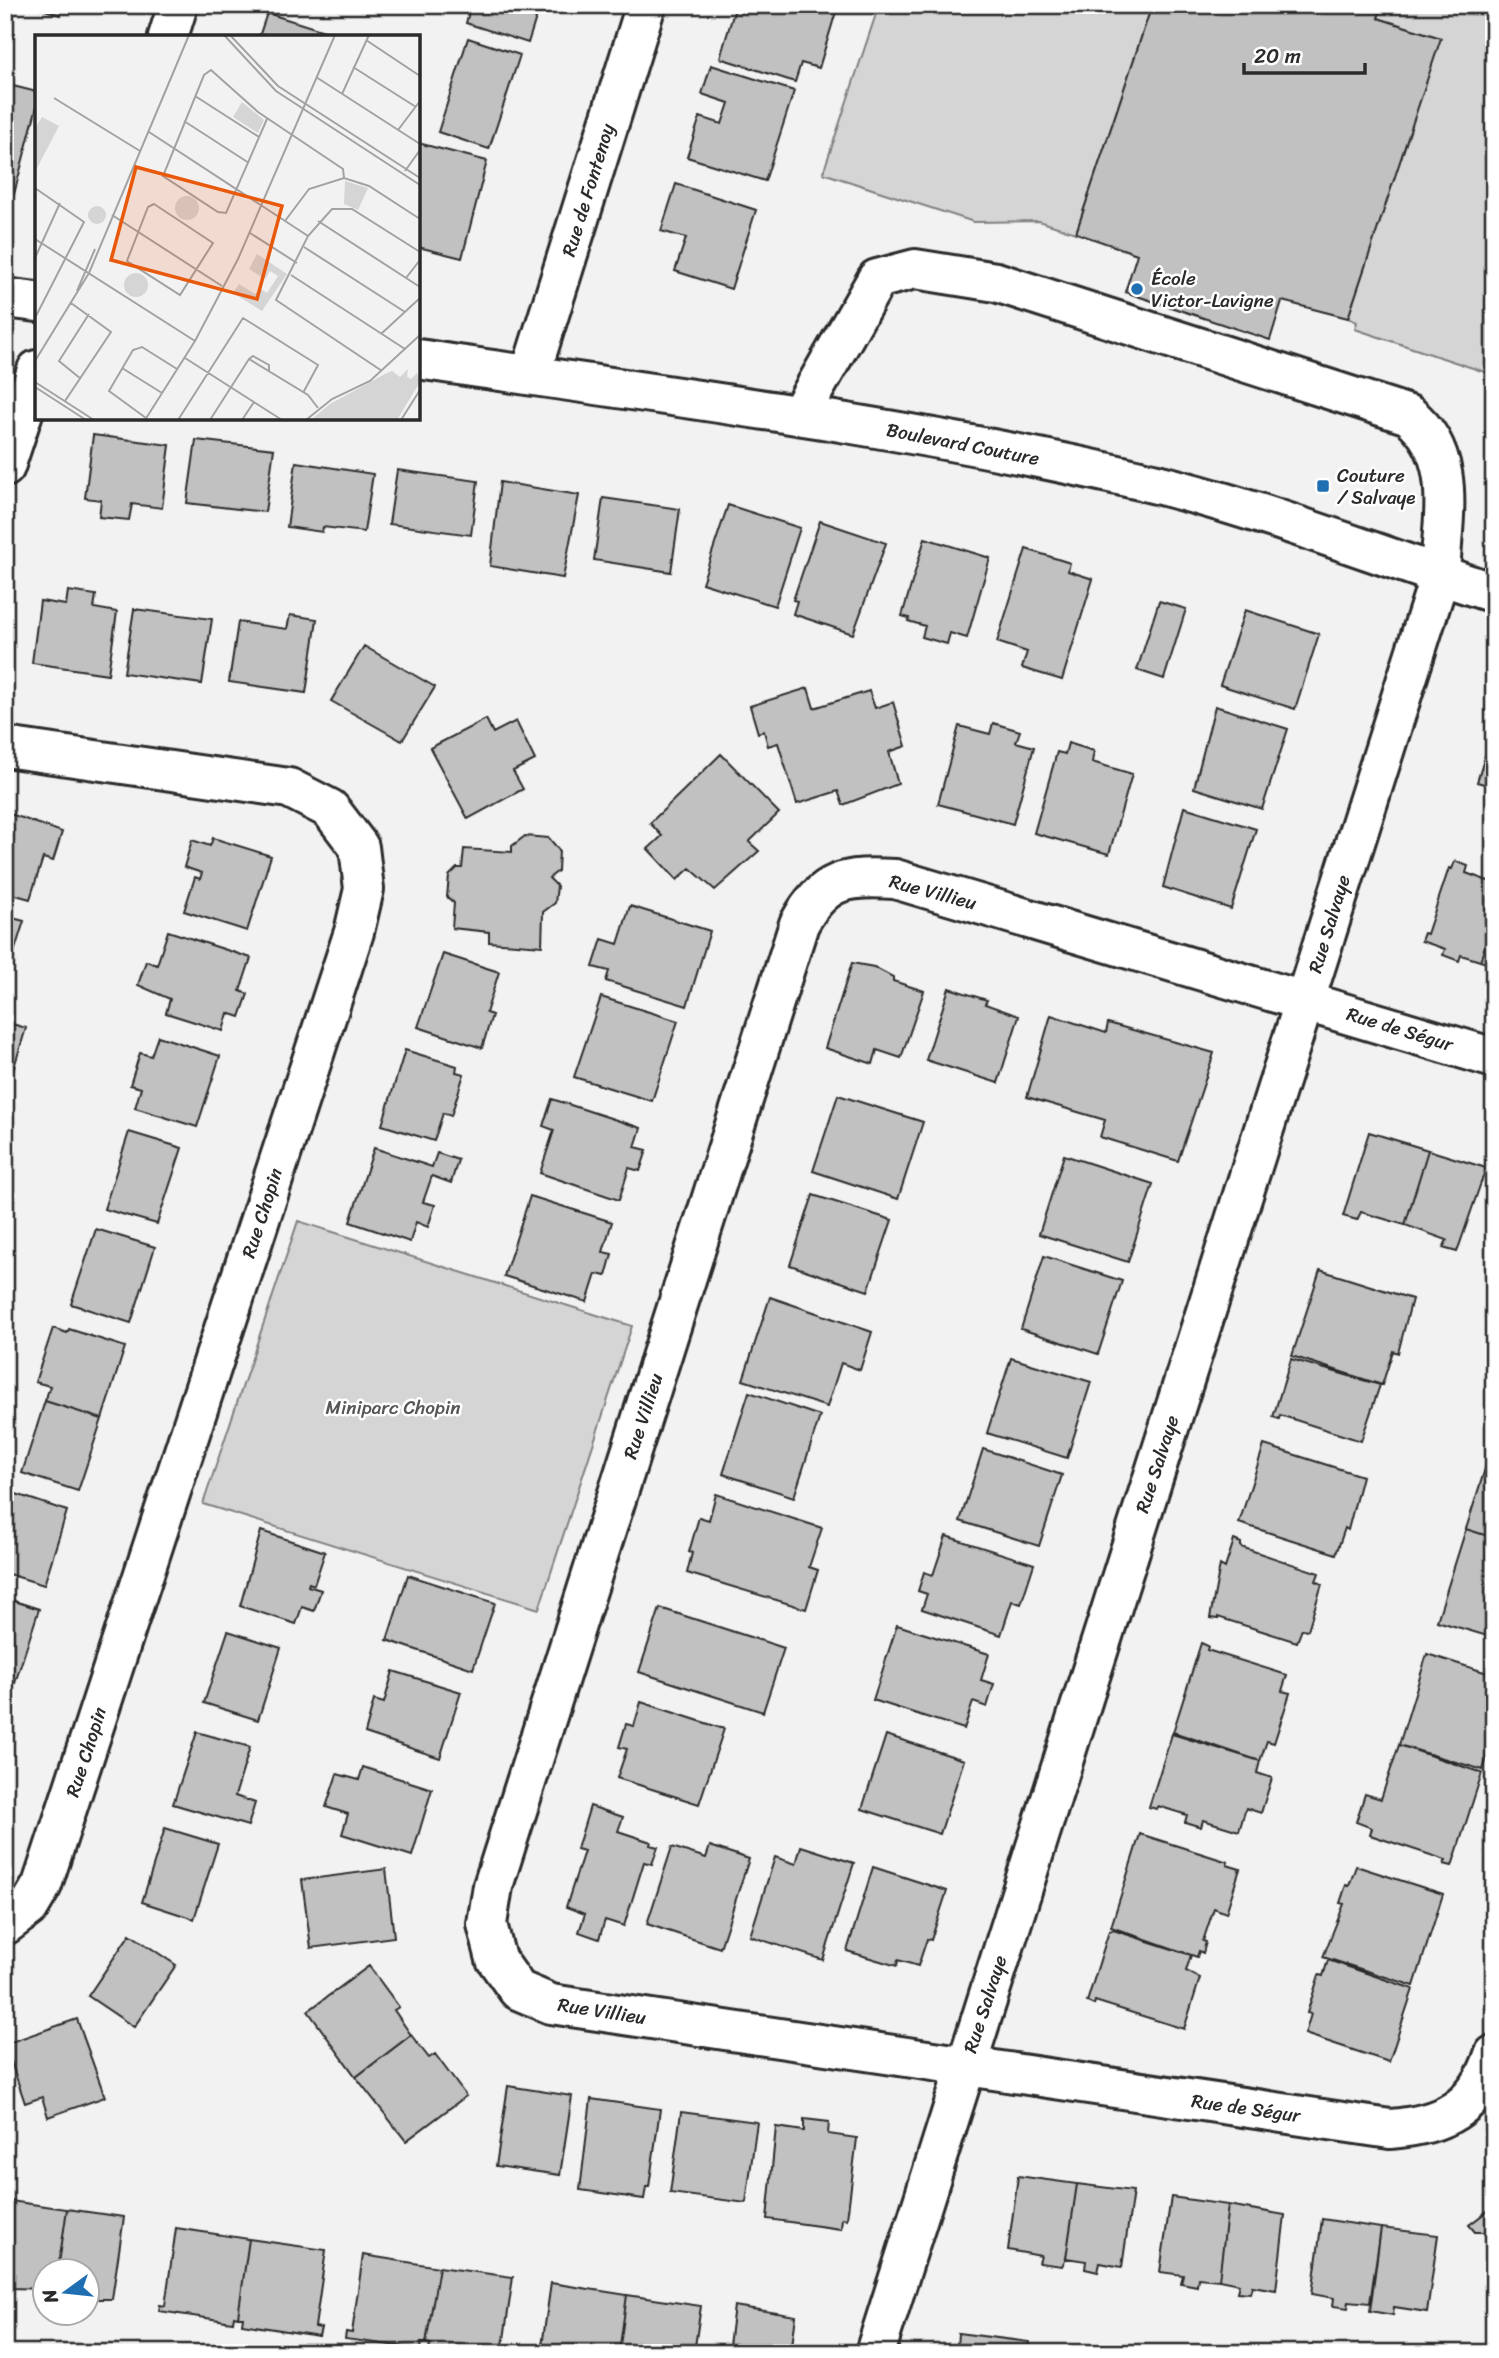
<svg xmlns="http://www.w3.org/2000/svg" width="1499" height="2358" viewBox="0 0 1499 2358" font-family="Sriracha,sans-serif">
	<rect width="100%" height="100%" fill="#f2f2f2"/>
	<filter id="ink" filterUnits="userSpaceOnUse"><feTurbulence type="fractalNoise" baseFrequency=".0143" numOctaves="2"/><feDisplacementMap in="SourceGraphic" scale="14" xChannelSelector="R" yChannelSelector="G"/><feConvolveMatrix kernelMatrix="1 2 1 2 8 2 1 2 1" color-interpolation-filters="sRGB"/></filter>
	<g filter="url(#ink)">
		<!-- green -->
		<path fill="#d5d5d5" stroke="#808080" stroke-width="2" d="M879 5H1152L1076 233 1039 221 974 222 823 173Z
			M1382 5H1494V375L1355 329 1357 322 1348 318 1440 39 1378 18Z
			M298 1221 632 1326 539 1609 203 1504Z"/>
		<!-- building -->
		<path fill="#c1c1c1" stroke="#2b2b2b" stroke-width="2" d="M30 5H63L60 15Z
			M471 5H540L528 43 466 23Z
			M736 5H838L819 68 801 63 795 82 720 58Z
			M1152 5H1382L1378 18 1441 38 1348 318 1282 301 1270 340 1125 292 1137 254 1076 233Z
			M267 13 331 33 329 37H259Z
			M468 38 520 55 489 149 438 132Z
			M711 65 794 91 765 181 687 157 700 117 722 124 729 103 702 94Z
			M5 84 37 92V106L14 194 5 192Z
			M418 143 487 161 462 258 418 247Z
			M676 184 756 210 731 289 675 271 686 238 661 231Z
			M93 435 170 445 162 508 132 504 129 520 99 517 101 500 85 498Z
			M196 440 274 449 265 512 187 503Z
			M296 462 373 474 364 532 323 527 322 532 287 527Z
			M397 470 478 481 471 535 389 524Z
			M500 482 579 495 563 578 490 566Z
			M603 498 680 509 671 572 594 560Z
			M728 505 800 528 775 606 702 583Z
			M820 521 886 543 853 634 793 614 797 601 793 600Z
			M925 538 990 558 967 638 950 633 947 644 922 637 925 626 908 621 909 618 902 616Z
			M1026 549 1070 563 1068 571 1093 579 1062 680 1022 668 1027 652 997 642Z
			M68 591 96 595 94 608 117 612 108 674 32 663 40 601 66 605Z
			M1159 601 1186 609 1164 679 1137 670Z
			M134 609 212 619 202 684 124 673Z
			M1245 610 1319 634 1295 709 1220 685Z
			M290 615 317 619 306 693 229 682 238 622 287 629Z
			M364 646 435 687 402 741 331 701Z
			M808 688 814 708 869 691 875 708 893 702 906 746 889 752 898 784 843 805 838 791 797 804 778 743 768 746 764 731 758 733 750 706Z
			M1215 706 1288 729 1262 809 1194 788Z
			M486 719 493 733 516 721 535 760 513 771 523 789 468 819 430 748Z
			M993 723 1020 731 1016 742 1034 747 1013 824 938 804 959 726 990 734Z
			M1494 727V787L1477 782Z
			M1068 743 1094 751 1092 762 1132 774 1109 854 1034 833 1057 752 1065 754Z
			M721 754 779 813 749 842 759 851 715 890 690 868 677 880 648 849 662 836 650 823Z
			M1184 807 1256 829 1231 909 1163 887Z
			M5 812 62 832 53 861 43 858 30 899 5 892Z
			M525 836 549 838 559 850 558 871 549 878 557 886 555 903 543 912 542 946 489 942V932L452 928 454 903 447 897 449 876 457 868H462L464 849 512 852V846Z
			M213 838 271 856 247 931 184 911 195 877 200 879 202 873 184 867 192 840 210 846Z
			M1455 861 1468 866 1466 873 1494 883V919L1480 961 1461 955 1459 961 1443 955 1445 949 1421 941 1424 933 1427 934 1449 868 1452 869Z
			M630 906 710 931 687 1006 606 981 609 971 593 967 602 939 618 944Z
			M5 916 24 921 5 981Z
			M1494 919V965L1480 961Z
			M168 931 251 958 240 991 248 994 240 1017 228 1013 223 1031 166 1013 170 999 138 985 146 961 157 965Z
			M443 954 499 972 486 1013 492 1015 482 1048 418 1027Z
			M852 963 874 967 893 977V981L924 991 901 1058 877 1050 873 1064 825 1048Z
			M949 988 987 1000 985 1004 1019 1016 998 1083 926 1060Z
			M601 997 678 1021 652 1101 574 1077Z
			M1051 1015 1106 1033 1108 1023 1214 1053 1178 1161 1100 1137 1105 1120 1027 1097Z
			M5 1022 26 1028 5 1097Z
			M158 1036 220 1056 197 1127 135 1108 141 1088 130 1085 140 1053 151 1056Z
			M405 1050 457 1066 456 1072 464 1074 451 1116 443 1113 434 1141 382 1125Z
			M838 1095 923 1122 898 1199 813 1171Z
			M552 1099 641 1128 635 1147 647 1150 640 1171 629 1168 619 1200 540 1173 554 1130 543 1126Z
			M129 1132 182 1148 157 1224 104 1209Z
			M1369 1132 1428 1150 1405 1225 1361 1212 1357 1220 1343 1216Z
			M374 1148 432 1167 437 1153 458 1160 451 1183 432 1176 423 1202 435 1205 428 1227 416 1222 410 1242 350 1222Z
			M1428 1150 1486 1168 1457 1252 1443 1248 1447 1240 1405 1225Z
			M1064 1155 1153 1184 1128 1262 1039 1234Z
			M813 1195 892 1220 868 1291 790 1265Z
			M530 1196 612 1222 603 1252 612 1254 606 1276 596 1274 587 1302 504 1276Z
			M96 1229 155 1247 131 1323 71 1304Z
			M1044 1256 1122 1281 1098 1354 1021 1329Z
			M1320 1270 1412 1299 1398 1353 1393 1351 1382 1385 1292 1356Z
			M770 1297 872 1332 860 1370 841 1363 827 1407 743 1380Z
			M53 1328 67 1333 69 1329 125 1347 102 1419 45 1401 50 1386 35 1382Z
			M1011 1358 1091 1382 1067 1458 987 1433Z
			M1291 1359 1380 1385 1361 1441 1280 1415 1279 1419 1273 1417Z
			M749 1392 820 1416 794 1497 723 1474Z
			M45 1401 102 1419 78 1491 22 1473Z
			M1494 1440V1538L1466 1529Z
			M1264 1445 1362 1476 1348 1530 1345 1528 1336 1554 1239 1523Z
			M983 1449 1062 1475 1039 1546 960 1521Z
			M7 1491 67 1511 44 1585 5 1573Z
			M716 1494 822 1528 809 1567 818 1570 806 1609 687 1573 692 1553 689 1552 699 1517 709 1520Z
			M1466 1529 1494 1538V1638L1437 1621Z
			M261 1531 325 1552 314 1585 309 1583 308 1586 321 1590 314 1611 302 1607 296 1624 240 1606Z
			M946 1536 1034 1564 1021 1604 1012 1601 1001 1635 922 1609 927 1594 918 1591 924 1572 933 1575Z
			M1234 1540 1241 1543V1547L1319 1573 1316 1581 1322 1584 1308 1630 1302 1629 1297 1642 1218 1617V1619L1210 1618 1220 1565 1225 1568Z
			M408 1575 495 1603 473 1669 387 1640Z
			M5 1598 39 1609 15 1683 5 1680Z
			M660 1608 784 1648 763 1712 639 1672Z
			M897 1625 989 1654 981 1680 994 1684 987 1707 973 1702 964 1729 873 1700Z
			M228 1631 281 1648 258 1720 204 1703Z
			M1201 1643 1208 1646 1207 1650 1287 1675 1282 1691 1290 1693 1274 1743 1267 1741 1260 1761 1173 1732Z
			M1427 1654 1494 1675V1736L1483 1770 1399 1745Z
			M393 1671 461 1692 440 1758 365 1733 374 1700 384 1703Z
			M641 1702 724 1729 699 1804 617 1778 627 1749 619 1747 626 1724 634 1726Z
			M197 1732 250 1747 235 1796 255 1803 248 1826 173 1804Z
			M1172 1734 1260 1761 1257 1773 1272 1778 1261 1813 1246 1808 1239 1831 1203 1820 1201 1827 1185 1822 1187 1815 1158 1806 1157 1809 1149 1807Z
			M886 1735 964 1760 940 1834 862 1809Z
			M1399 1745 1482 1773 1452 1866 1444 1864 1446 1860 1370 1835 1372 1828 1356 1822 1365 1794 1381 1799Z
			M363 1767 432 1789 412 1856 342 1834 348 1814 326 1807 337 1774 359 1780Z
			M590 1806 623 1817 618 1831 651 1842 650 1845 658 1847 652 1864 644 1862 624 1926 605 1920 599 1939 579 1932 585 1914 566 1907 584 1851 577 1849Z
			M165 1828 218 1844 194 1919 142 1902Z
			M1140 1834 1228 1862 1227 1865 1240 1869 1226 1913 1214 1908 1203 1941 1206 1942 1203 1953 1199 1951 1197 1957 1111 1927Z
			M710 1846 749 1859 720 1948 647 1924 672 1847 706 1858Z
			M801 1846 854 1863 823 1960 750 1936 775 1857 796 1864Z
			M1356 1866 1443 1894 1414 1986 1323 1957 1344 1904 1340 1903 1346 1885 1349 1886Z
			M873 1867 947 1891 931 1940 927 1939 918 1966 898 1960 897 1966 847 1951Z
			M386 1869 394 1937 311 1948 302 1880Z
			M1113 1930 1191 1955 1186 1971 1200 1978 1184 2029 1095 2001 1094 2005 1087 2002 1109 1931Z
			M130 1934 176 1965 134 2027 88 1996Z
			M1328 1960 1413 1989 1389 2062 1305 2034 1311 2014 1307 2013 1319 1975 1323 1976Z
			M369 1966 399 2007 394 2010 411 2035 356 2077 308 2011Z
			M77 2019 105 2097 48 2117 42 2097 25 2103 5 2044Z
			M411 2035 429 2058 435 2054 466 2096 406 2141 356 2077Z
			M508 2086 572 2096 560 2175 496 2166Z
			M591 2099 660 2109 649 2187H646L644 2199 580 2190Z
			M681 2112 757 2122 746 2203 670 2193Z
			M804 2119 829 2122 828 2134 857 2138 847 2219 842 2218 841 2229 767 2219 776 2127 804 2131Z
			M1018 2176 1077 2184 1066 2258 1062 2266 1039 2263 1041 2256 1008 2250Z
			M1077 2184 1133 2191 1122 2267 1100 2263 1098 2272 1085 2269 1086 2261 1066 2258Z
			M1171 2197 1228 2205 1219 2280 1198 2278 1197 2286 1181 2283 1183 2275 1160 2272Z
			M10 2201 67 2209 58 2270H46V2289L11 2288V2284H5V2231Z
			M1228 2205 1285 2215 1276 2290 1252 2286 1250 2293 1237 2292 1239 2284 1219 2280Z
			M1494 2206V2246L1483 2232H1475L1469 2225Z
			M67 2209 124 2217 112 2299H88V2270H58Z
			M1322 2219 1381 2228 1370 2303 1349 2301 1348 2308 1333 2306 1334 2298 1312 2294Z
			M176 2228 249 2239 238 2317 234 2316 233 2322 159 2311 160 2305 165 2306Z
			M1381 2228 1438 2235 1427 2312 1394 2307 1393 2315 1370 2311Z
			M249 2239 326 2250 315 2327 321 2328 319 2336 242 2324 243 2317H238Z
			M363 2255 439 2267 426 2343H421L420 2349 345 2339 346 2332 352 2333Z
			M439 2267 513 2277 502 2353 429 2351 430 2344 426 2343Z
			M551 2283 627 2295 619 2353H541Z
			M627 2295 701 2306 694 2353H619Z
			M734 2306 796 2316 791 2353H728Z
			M958 2333 1029 2342 1028 2353H952V2348H957Z"/>
		<g fill="none" stroke-linecap="round" stroke-linejoin="round">
			<!-- minor casing -->
			<g stroke="#2b2b2b" stroke-width="44">
				<path id="minor" d="M168 37 178 5
					M5 298 37 302
					M418 359C660 395 902 425 1140 480 1260 508 1376 555 1494 593
					M530 375 646 5
					M800 414 877 279 915 269 996 282 1409 415C1459 456 1442 518 1440 575L875 2353
					M5 467 37 370
					M5 747 289 788 330 809 359 847 364 889 354 932 42 1885 29 1907 5 1925
					M1494 1058 895 879C845 876 824 879 799 924L493 1886 487 1924 496 1959 518 1990 551 2004 1390 2129C1443 2125 1477 2108 1494 2055"/>
			</g>
			<!-- minor -->
			<use href="#minor" stroke="#fff" stroke-width="38"/>
		</g>
	</g>
	<!-- markers -->
	<g fill="#1f6fb2" stroke="#fff" stroke-width="2.5">
		<circle cx="1137" cy="289" r="7"/>
		<rect x="1316" y="479" width="14" height="14" rx="3.5"/>
	</g>
	<g text-anchor="middle" dominant-baseline="central" stroke-width="5" stroke-linejoin="round" paint-order="stroke">
		<!-- street labels -->
		<g font-size="19" fill="#2b2b2b" stroke="#fff">
			<text transform="translate(588 190) rotate(-73)">Rue de Fontenoy</text>
			<text transform="translate(963 444) rotate(11)">Boulevard Couture</text>
			<text transform="translate(933 892) rotate(15)">Rue Villieu</text>
			<text transform="translate(1329 924) rotate(-73)">Rue Salvaye</text>
			<text transform="translate(1400 1029) rotate(17)">Rue de Ségur</text>
			<text transform="translate(262 1213) rotate(-72)">Rue Chopin</text>
			<text transform="translate(643 1416) rotate(-72)">Rue Villieu</text>
			<text transform="translate(1157 1464) rotate(-72)">Rue Salvaye</text>
			<text transform="translate(86 1752) rotate(-72)">Rue Chopin</text>
			<text transform="translate(985 2004) rotate(-72)">Rue Salvaye</text>
			<text transform="translate(602 2011) rotate(9)">Rue Villieu</text>
			<text transform="translate(1246 2108) rotate(8)">Rue de Ségur</text>
		</g>
		<!-- poi labels -->
		<g font-size="19" fill="#2b2b2b" stroke="#fff" text-anchor="start">
			<text x="1151" y="278">École<tspan x="1151" dy="22">Victor-Lavigne</tspan></text>
			<text x="1337" y="475">Couture<tspan x="1337" dy="22">/ Salvaye</tspan></text>
		</g>
		<!-- park labels -->
		<g font-size="19" fill="#565656" stroke="#fff">
			<text x="393" y="1407">Miniparc Chopin</text>
		</g>
	</g>
	<!-- overview -->
	<g transform="translate(35 35)">
		<rect width="385" height="385" fill="#f2f2f2"/>
		<path d="M207 67 229 85 223 98 198 82ZM7 82 24 91 0 137V93ZM310 146 333 153 323 175 309 169ZM140 173a12 12 0 1 1 24 0a12 12 0 1 1-24 0ZM53 180a9 9 0 1 1 18 0a9 9 0 1 1-18 0ZM222 219 252 239 227 276 198 258 204 249 220 259 226 254 232 258 243 241 235 236 230 244 214 234ZM89 250a12 12 0 1 1 24 0a12 12 0 1 1-24 0ZM373 334 372 342 376 344 382 338 385 347 362 385H276L295 369 350 339 357 336 365 342Z" fill="#d5d5d5"/>
		<path fill="none" stroke="#a2a2a2" stroke-width="2" d="M189 0 241 56 385 150M195 0 243 51 385 143M331 5 385 41M318 32 381 72M281 42 385 109M307 59 334 0M160 61 224 102M19 63 105 116M232 84 191 178 183 177 128 141 169 40 176 35 223 77 308 134 309 143M149 86 214 128M363 95 385 66M114 97 273 201M370 136 385 115M0 153 49 187 0 283M119 169 178 208 145 260 92 226 113 172ZM77 180 187 251M250 186 274 154 309 143 334 151 385 184M283 186 385 252M215 198 262 228M0 204 160 306M269 212 370 277M0 223 25 168M256 240 370 314M371 243 385 225M42 256 60 214M346 299 385 263M150 323 247 385M214 324 218 321 234 330V336M0 326 54 238 154 0M87 333 127 358M347 336 241 265 273 201 297 174H317L385 217M46 344 24 326 54 279M0 347 59 385M0 352 51 385M30 366 76 297 36 268M111 383 74 356 98 315 107 312 142 334M110 385 160 306 203 224 300 0M143 385 208 283 283 330 268 358M175 385 214 324 273 360 283 373M207 385 219 367M271 385 297 364 335 346 385 300M366 385 385 355"/>
		<path fill="#e8590c" fill-opacity="0.15" stroke="#e8590c" stroke-width="3.5" d="M101 132 247 171 222 264 76 225Z"/>
		<rect width="385" height="385" fill="none" stroke="#2b2b2b" stroke-width="3.5"/>
	</g>
	<!-- margin -->
	<rect width="1499" height="2358" fill="none" stroke="#fff" stroke-width="28"/>
	<rect x="14" y="14" width="1471" height="2330" fill="none" stroke="#2b2b2b" stroke-width="2.5" filter="url(#ink)"/>
	<!-- north arrow -->
	<g transform="translate(66 2292) rotate(255)"><circle r="33" fill="#ffffff" stroke="#aaaaaa" stroke-width="2"/>
	<path d="M0-5L12 26L0 18L-12 26Z" fill="#1f6fb2"/>
	<text y="-10" font-size="19" font-weight="bold" text-anchor="middle" fill="#2b2b2b">N</text>
	</g>
	<!-- scale -->
	<path d="M1244 63v10h121v-10" fill="none" stroke="#2b2b2b" stroke-width="3.5"/>
	<text x="1254" y="63" font-size="21" fill="#2b2b2b" stroke="#ffffff" stroke-width="5" paint-order="stroke">20 m</text>
</svg>
